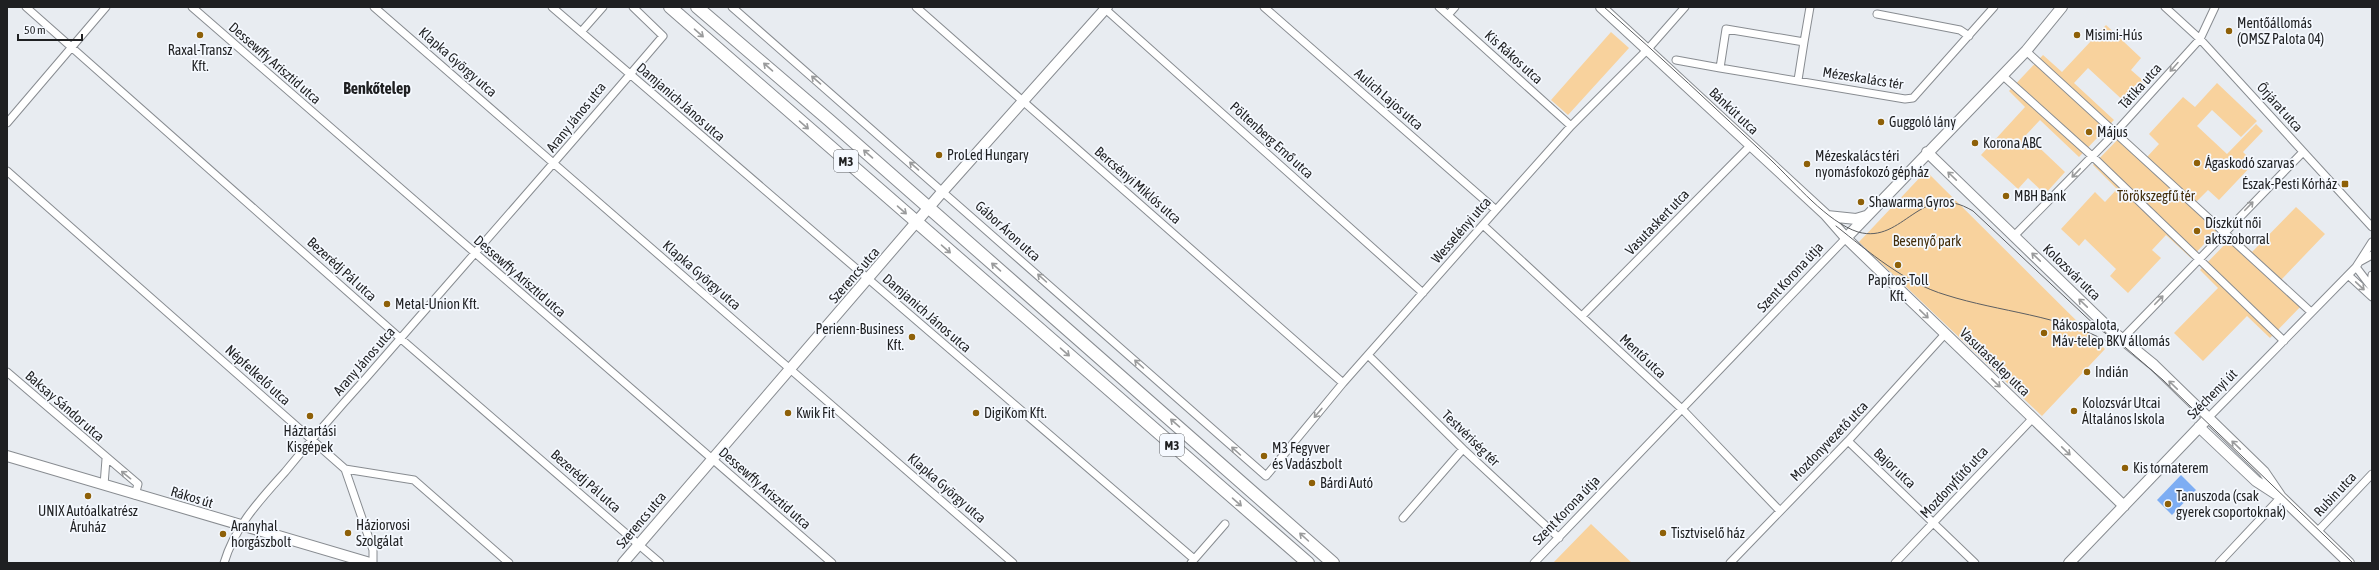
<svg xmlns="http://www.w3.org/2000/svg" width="2379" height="570" viewBox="0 0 2379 570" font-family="'Asap Condensed',sans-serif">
	<rect width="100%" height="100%" fill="#e8ecf1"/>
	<!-- green -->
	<path fill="#f8d29d" d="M2106 25 2141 58 2131 70 2147 84 2128 105 2088 68 2074 83 2114 120 2079 157 2040 120 2026 135 2065 172 2045 194 2028 178 2018 189 1981 155 2025 107 2009 91 2043 55 2062 72Z
		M1611 32 1629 48 1568 115 1551 100Z
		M2217 83 2257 121 2241 137 2212 110 2197 126 2227 154 2256 124 2263 131 2243 152 2254 163 2219 200 2208 190 2195 203 2220 227 2191 258 2166 235 2152 250 2161 258 2128 293 2110 276 2116 269 2085 239 2079 246 2061 229 2095 192 2105 202 2117 189 2093 165 2123 134 2147 157 2159 144 2149 134 2183 97 2195 107Z
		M1926 171 2105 349 2042 416 1859 242Z
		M2296 207 2325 234 2281 280 2304 303 2270 338 2247 316 2203 361 2174 333 2218 288 2200 270 2234 235 2252 252Z
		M1591 524 1632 563H1553Z"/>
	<!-- water -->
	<path fill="#7dadf3" d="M2181 475 2196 490 2172 515 2157 500Z"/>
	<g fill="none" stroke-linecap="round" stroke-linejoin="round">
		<!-- street casing -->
		<g stroke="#888c91" stroke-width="9">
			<path id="street" d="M26 7 400 338 660 563
				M192 7 832 563
				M374 7 1013 563
				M552 7 1194 559
				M732 7 1266 476 1343 383 1496 210 1571 126 1648 49 1685 7
				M916 7 1343 383
				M1103 7 1423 293
				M1264 7 1496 210
				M1439 7 1571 126
				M2165 7 2200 39 2372 227
				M1877 14 1960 30 1969 36
				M1448 15 1455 7
				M581 32 603 7
				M1804 42 1810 7
				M2026 51 2311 312
				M1676 60 1720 68
				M2002 75 2092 156 2284 341
				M1798 80 1804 42 1726 29 1720 68 1905 99 1913 98 1994 7
				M7 123 106 7
				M7 171 345 469 414 480 509 563
				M1483 225 1683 410 1780 511
				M2014 236 2114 134 2200 39 2215 7
				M2361 261 2372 255
				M2356 267 2372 288
				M2348 275 2372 297
				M2371 286 2372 275
				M1582 316 1751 145
				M2123 338 2303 152
				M1368 355 1463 449 1559 538
				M7 372 138 484 135 495
				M2208 418 2356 267 2372 242
				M1848 441 1975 563
				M345 469 373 550V563
				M104 485 106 459
				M1403 518 1463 449
				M2317 532 2372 474
				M224 563C235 526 260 500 285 472 311 440 338 409 366 378 465 264 565 151 663 36L633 7
				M1191 563 1225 524
				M1534 563 1846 238
				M1730 563 1848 441 1945 334
				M1895 563 2033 418
				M2219 563 2281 497"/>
		</g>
		<!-- secondary casing -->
		<g stroke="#888c91" stroke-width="12">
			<path id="secondary" d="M1601 7 1825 214 1846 238 2124 506
				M1927 152 2112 331 2154 365 2264 472 2281 497 2349 563
				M1827 216 1856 219 1866 216
				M1846 238 2026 51 2062 7
				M2199 427 2256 481 2276 494
				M7 456 370 563
				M623 563 943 191 1107 7
				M2069 563 2208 418"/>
		</g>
		<!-- primary casing -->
		<g stroke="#888c91" stroke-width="14">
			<path id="primary" d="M670 7 1308 563
				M697 7 829 120 1333 563"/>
		</g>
		<!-- street -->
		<use href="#street" stroke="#fff" stroke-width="7"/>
		<!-- secondary -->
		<use href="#secondary" stroke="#fff" stroke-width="10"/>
		<!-- primary -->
		<use href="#primary" stroke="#fff" stroke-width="12"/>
		<!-- tram -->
		<path stroke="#5d5f62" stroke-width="1" d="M1604 7C1661 57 1716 109 1772 161 1795 183 1827 222 1858 232 1904 245 1920 179 1973 211L2098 328 2126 348 2163 380 2353 563
			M1836 226C1869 252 1905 283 1946 295 1999 312 2061 315 2110 343"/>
	</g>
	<!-- one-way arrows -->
	<defs><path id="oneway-shaft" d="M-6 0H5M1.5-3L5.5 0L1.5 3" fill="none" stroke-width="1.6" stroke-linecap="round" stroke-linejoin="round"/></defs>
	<g stroke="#9a9b9c">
		<use href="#oneway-shaft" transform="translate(699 33) rotate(41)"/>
		<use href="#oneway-shaft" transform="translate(768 67) rotate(-139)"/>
		<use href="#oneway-shaft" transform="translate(2174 67) rotate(132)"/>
		<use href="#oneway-shaft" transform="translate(816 80) rotate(-139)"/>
		<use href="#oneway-shaft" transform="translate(804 125) rotate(41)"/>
		<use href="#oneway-shaft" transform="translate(868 154) rotate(-139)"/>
		<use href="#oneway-shaft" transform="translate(914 166) rotate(-139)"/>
		<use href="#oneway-shaft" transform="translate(2076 173) rotate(134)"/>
		<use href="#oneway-shaft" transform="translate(1952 176) rotate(-136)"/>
		<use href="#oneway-shaft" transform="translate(2249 206) rotate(-46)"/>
		<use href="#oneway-shaft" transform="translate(902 210) rotate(41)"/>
		<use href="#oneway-shaft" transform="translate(946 249) rotate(41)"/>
		<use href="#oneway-shaft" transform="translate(2036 257) rotate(-136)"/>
		<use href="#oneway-shaft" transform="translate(996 267) rotate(-139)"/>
		<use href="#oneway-shaft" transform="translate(1042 278) rotate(-138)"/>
		<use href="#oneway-shaft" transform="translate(2360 286) rotate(43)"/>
		<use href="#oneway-shaft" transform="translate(2159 300) rotate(-46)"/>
		<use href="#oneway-shaft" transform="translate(2083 303) rotate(-136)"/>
		<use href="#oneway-shaft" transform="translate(1924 314) rotate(44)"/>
		<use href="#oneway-shaft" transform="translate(1065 352) rotate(41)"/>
		<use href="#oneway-shaft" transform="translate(1139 364) rotate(-138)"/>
		<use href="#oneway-shaft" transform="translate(1996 383) rotate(44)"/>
		<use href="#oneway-shaft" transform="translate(2173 385) rotate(-136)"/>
		<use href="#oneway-shaft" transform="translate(1318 413) rotate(130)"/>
		<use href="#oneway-shaft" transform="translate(1175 423) rotate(-139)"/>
		<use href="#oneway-shaft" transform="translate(2236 445) rotate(-136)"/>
		<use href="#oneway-shaft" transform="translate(1236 451) rotate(-138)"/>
		<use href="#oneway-shaft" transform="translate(2066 451) rotate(44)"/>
		<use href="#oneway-shaft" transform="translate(126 475) rotate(-141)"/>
		<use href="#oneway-shaft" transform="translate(1237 502) rotate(41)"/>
		<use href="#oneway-shaft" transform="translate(1304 537) rotate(-138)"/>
	</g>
	<!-- markers -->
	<g fill="#8e6008" stroke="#f5f9ff" stroke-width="1.5">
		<circle cx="2229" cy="31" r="4"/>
		<circle cx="200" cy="35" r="4"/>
		<circle cx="2077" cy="35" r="4"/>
		<circle cx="1881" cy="122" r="4"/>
		<circle cx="2089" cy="132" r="4"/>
		<circle cx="1975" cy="143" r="4"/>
		<circle cx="939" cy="155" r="4"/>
		<circle cx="2197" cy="163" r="4"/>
		<circle cx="1807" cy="164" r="4"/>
		<rect x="2341" y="180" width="8" height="8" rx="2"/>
		<circle cx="2006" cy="196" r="4"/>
		<circle cx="1861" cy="202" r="4"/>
		<circle cx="2197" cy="231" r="4"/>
		<circle cx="1898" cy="265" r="4"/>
		<circle cx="387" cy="304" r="4"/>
		<circle cx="2044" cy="333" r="4"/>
		<circle cx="912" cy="337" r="4"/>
		<circle cx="2087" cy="372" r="4"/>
		<circle cx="2074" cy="411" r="4"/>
		<circle cx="788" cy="413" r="4"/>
		<circle cx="976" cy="413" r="4"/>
		<circle cx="310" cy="416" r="4"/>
		<circle cx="1264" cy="456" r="4"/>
		<circle cx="2125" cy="468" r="4"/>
		<circle cx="1312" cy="483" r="4"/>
		<circle cx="88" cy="496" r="4"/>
		<circle cx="2168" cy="504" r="4"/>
		<circle cx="348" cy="533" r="4"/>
		<circle cx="1663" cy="533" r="4"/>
		<circle cx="223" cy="534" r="4"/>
	</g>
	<g text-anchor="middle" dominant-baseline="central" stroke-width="3.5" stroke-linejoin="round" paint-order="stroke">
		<!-- shield labels -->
		<g fill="#f5f9ff" stroke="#5f6164" stroke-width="1">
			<rect x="834" y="150" width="24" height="22" rx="3"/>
			<rect x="1160" y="434" width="24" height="22" rx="3"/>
		</g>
		<g font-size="13" font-weight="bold" fill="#1f2022">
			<text x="846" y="161">M3</text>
			<text x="1172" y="445">M3</text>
		</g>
		<!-- poi labels -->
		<g font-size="14" fill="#1f2022" stroke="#f5f9ff" text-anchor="start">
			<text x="2237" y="23">Mentőállomás<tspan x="2237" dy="16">(OMSZ Palota 04)</tspan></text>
			<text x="2085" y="35">Misimi-Hús</text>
			<text x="200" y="50" text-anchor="middle">Raxal-Transz<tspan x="200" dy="16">Kft.</tspan></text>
			<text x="1889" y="122">Guggoló lány</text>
			<text x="2097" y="132">Május</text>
			<text x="1983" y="143">Korona ABC</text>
			<text x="947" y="155">ProLed Hungary</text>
			<text x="1815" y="156">Mézeskalács téri<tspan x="1815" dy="16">nyomásfokozó gépház</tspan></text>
			<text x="2205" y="163">Ágaskodó szarvas</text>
			<text x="2337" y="184" text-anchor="end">Észak-Pesti Kórház</text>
			<text x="2014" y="196">MBH Bank</text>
			<text x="1869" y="202">Shawarma Gyros</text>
			<text x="2205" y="223">Díszkút női<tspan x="2205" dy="16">aktszoborral</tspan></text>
			<text x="1898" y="280" text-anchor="middle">Papíros-Toll<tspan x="1898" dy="16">Kft.</tspan></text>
			<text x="395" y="304">Metal-Union Kft.</text>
			<text x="2052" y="325">Rákospalota,<tspan x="2052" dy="16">Máv-telep BKV állomás</tspan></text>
			<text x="904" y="329" text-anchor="end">Perienn-Business<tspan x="904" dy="16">Kft.</tspan></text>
			<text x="2095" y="372">Indián</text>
			<text x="2082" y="403">Kolozsvár Utcai<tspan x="2082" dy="16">Általános Iskola</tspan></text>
			<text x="796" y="413">Kwik Fit</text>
			<text x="984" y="413">DigiKom Kft.</text>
			<text x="310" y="431" text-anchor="middle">Háztartási<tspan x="310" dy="16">Kisgépek</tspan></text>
			<text x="1272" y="448">M3 Fegyver<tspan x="1272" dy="16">és Vadászbolt</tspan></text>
			<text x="2133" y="468">Kis tornaterem</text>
			<text x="1320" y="483">Bárdi Autó</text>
			<text x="2176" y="496">Tanuszoda (csak<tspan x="2176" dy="16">gyerek csoportoknak)</tspan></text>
			<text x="88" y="511" text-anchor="middle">UNIX Autóalkatrész<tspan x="88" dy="16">Áruház</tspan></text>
			<text x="356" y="525">Háziorvosi<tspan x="356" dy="16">Szolgálat</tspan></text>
			<text x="231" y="526">Aranyhal<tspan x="231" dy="16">horgászbolt</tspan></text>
			<text x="1671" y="533">Tisztviselő ház</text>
		</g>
		<!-- street labels -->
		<g font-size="14" fill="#1f2022" stroke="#f5f9ff">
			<text transform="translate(1514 57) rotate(42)">Kis Rákos utca</text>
			<text transform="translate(458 62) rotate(41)">Klapka György utca</text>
			<text transform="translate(275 63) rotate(41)">Dessewffy Arisztid utca</text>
			<text transform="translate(1863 78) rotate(9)">Mézeskalács tér</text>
			<text transform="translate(2140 86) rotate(-48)">Tátika utca</text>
			<text transform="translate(1389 99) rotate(41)">Aulich Lajos utca</text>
			<text transform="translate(681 102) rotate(41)">Damjanich János utca</text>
			<text transform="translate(2280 107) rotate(48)">Őrjárat utca</text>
			<text transform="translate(1734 111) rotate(43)">Bánkút utca</text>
			<text transform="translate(576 117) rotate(-51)">Arany János utca</text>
			<text transform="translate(1272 140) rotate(42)">Pöltenberg Ernő utca</text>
			<text transform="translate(1138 185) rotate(41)">Bercsényi Miklós utca</text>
			<text transform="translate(1657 222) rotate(-46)">Vasutaskert utca</text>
			<text transform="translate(1461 230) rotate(-49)">Wesselényi utca</text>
			<text transform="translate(1008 231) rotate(42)">Gábor Áron utca</text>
			<text transform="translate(342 269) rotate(42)">Bezerédj Pál utca</text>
			<text transform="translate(2072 272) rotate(44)">Kolozsvár utca</text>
			<text transform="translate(702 275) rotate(41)">Klapka György utca</text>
			<text transform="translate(854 275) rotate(-49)">Szerencs utca</text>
			<text transform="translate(520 276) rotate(41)">Dessewffy Arisztid utca</text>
			<text transform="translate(1790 277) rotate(-47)">Szent Korona útja</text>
			<text transform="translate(927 313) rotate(41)">Damjanich János utca</text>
			<text transform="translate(1643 356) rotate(43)">Mentő utca</text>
			<text transform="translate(364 361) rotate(-49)">Arany János utca</text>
			<text transform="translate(1995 362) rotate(44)">Vasutastelep utca</text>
			<text transform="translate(258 375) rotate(42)">Népfelkelő utca</text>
			<text transform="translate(2212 394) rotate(-45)">Széchenyi út</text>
			<text transform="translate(65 406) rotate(41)">Baksay Sándor utca</text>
			<text transform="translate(1471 438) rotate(44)">Testvériség tér</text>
			<text transform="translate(1829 441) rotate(-46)">Mozdonyvezető utca</text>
			<text transform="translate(1895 468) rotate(43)">Bajor utca</text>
			<text transform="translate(586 481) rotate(41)">Bezerédj Pál utca</text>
			<text transform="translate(1954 482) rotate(-47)">Mozdonyfűtő utca</text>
			<text transform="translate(765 488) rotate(41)">Dessewffy Arisztid utca</text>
			<text transform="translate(947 488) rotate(41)">Klapka György utca</text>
			<text transform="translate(2335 494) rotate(-47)">Rubin utca</text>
			<text transform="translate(192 497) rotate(17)">Rákos út</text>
			<text transform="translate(1566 510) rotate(-46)">Szent Korona útja</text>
			<text transform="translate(641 520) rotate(-50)">Szerencs utca</text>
		</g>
		<!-- park labels -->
		<g font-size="14" fill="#432e0b" stroke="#f5f9ff">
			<text x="2156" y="196">Törökszegfű tér</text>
			<text x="1927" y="241">Besenyő park</text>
		</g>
		<!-- quarter labels -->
		<g font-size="16" font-weight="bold" fill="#1f2022" stroke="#f5f9ff">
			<text x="377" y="88">Benkőtelep</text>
		</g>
	</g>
	<!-- border -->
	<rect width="2379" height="570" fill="none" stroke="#1f2022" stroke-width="16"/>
	<!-- scale -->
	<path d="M18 34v6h64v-6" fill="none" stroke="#1f2022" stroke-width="2"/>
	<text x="24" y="34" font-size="12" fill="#1f2022" stroke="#f5f9ff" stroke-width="3" paint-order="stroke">50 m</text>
</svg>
